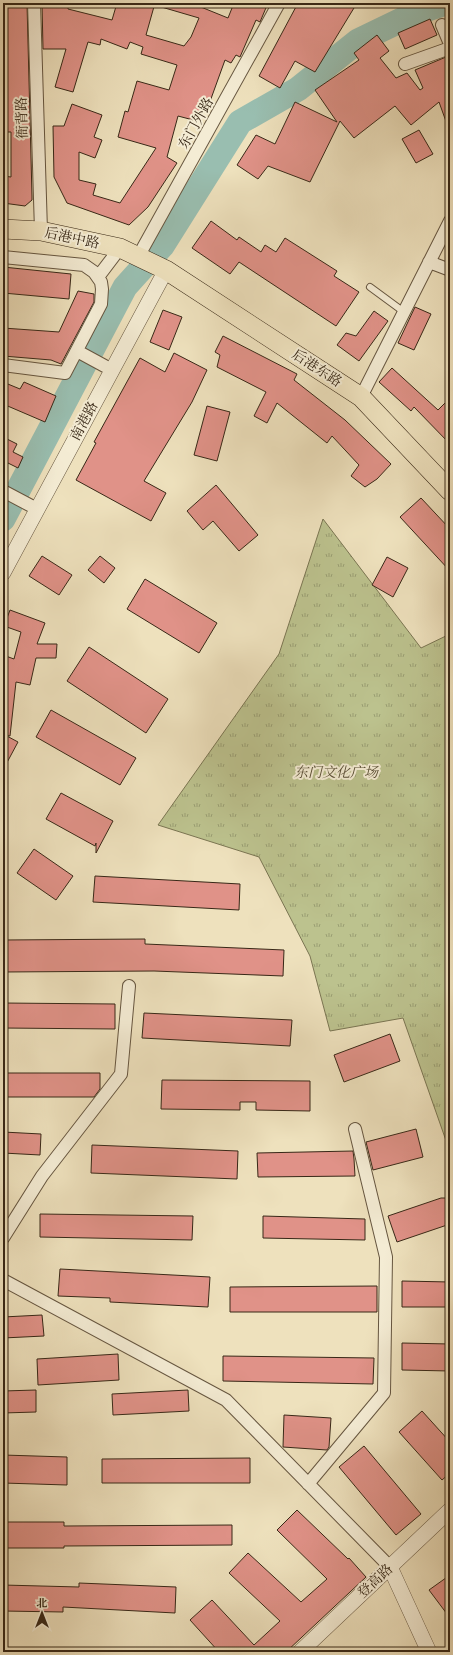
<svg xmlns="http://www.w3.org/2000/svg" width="453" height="1655" viewBox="0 0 453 1655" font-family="'IM FELL Great Primer','Noto Serif SC',serif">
	<defs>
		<pattern id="park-tufts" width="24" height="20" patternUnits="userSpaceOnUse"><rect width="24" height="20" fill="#bcc28e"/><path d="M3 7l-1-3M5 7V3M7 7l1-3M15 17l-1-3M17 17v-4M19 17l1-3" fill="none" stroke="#9a9e73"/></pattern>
	</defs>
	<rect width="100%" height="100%" fill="#eee1bd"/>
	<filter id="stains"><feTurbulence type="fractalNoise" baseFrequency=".005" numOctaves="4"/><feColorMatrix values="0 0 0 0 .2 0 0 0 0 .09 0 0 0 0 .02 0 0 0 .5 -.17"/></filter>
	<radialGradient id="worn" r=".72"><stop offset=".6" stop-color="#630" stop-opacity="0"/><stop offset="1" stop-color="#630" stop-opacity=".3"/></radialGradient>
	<!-- park -->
	<path fill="url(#park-tufts)" stroke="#7a7552" d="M323 519 421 648 450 634V1152L403 1018 330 1031 310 956 259 857 158 825 279 654Z"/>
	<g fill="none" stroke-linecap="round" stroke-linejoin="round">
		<!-- river -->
		<path stroke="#99beb0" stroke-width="25" d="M3 519 125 287 162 246 240 122 298 89 358 41 416 13 446 3"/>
	</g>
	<!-- building -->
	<path fill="#e09288" stroke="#382817" d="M68 3V9L112 20 117 3H155L146 35 184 46 191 37 199 18 158 6 159 3H191L228 18 234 3H268L260 22 256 20 240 57 236 55 231 63 225 60 208 107 197 121 178 116 167 157 177 163 148 207 129 225 67 203 54 177 53 126H64L72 104 102 115 94 137 102 140 95 158 79 152V180L96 184 93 195 120 203 156 148 118 137 125 111 128 112 137 81 169 90 177 65 141 54 143 47 130 42 127 49 101 39 100 45 88 42 73 92 55 87 66 49H43L42 4Z
		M298 3H357L315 72 295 61 280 88 259 76Z
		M27 4 32 196V200L25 206 3 203V176L11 177V132H3V5Z
		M430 19 437 35 405 49 398 33Z
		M377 35 389 51 380 58 396 78 407 73 420 90 423 88 415 70 446 57 450 67V127H448L439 102 411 125 395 106 354 138 340 121 310 182 268 166 258 179 237 165 256 135 275 144 295 102 337 122 315 90 359 60 354 53Z
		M419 130 433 154 416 163 402 139Z
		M211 221 237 240 239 237 261 252 265 245 276 252 285 238 337 271 334 276 359 292 336 326 239 262 230 274 192 248Z
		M3 267 71 274 69 299 3 293Z
		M78 291 94 294V302L61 364 51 360 3 356V328L59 332Z
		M415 307 431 314 414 350 398 343Z
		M163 310 182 317 169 350 150 342Z
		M374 311 388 321 359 361 337 345 346 333 356 336Z
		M223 336 297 374 294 380 345 420 391 464 377 479 365 487 351 476 359 465 332 436 327 443 277 403 267 423 254 416 266 392 217 367 220 355 215 352Z
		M174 353 207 370 192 402 144 481 166 493 151 521 76 480 96 443 94 442 140 358 165 372Z
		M392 368 438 410 450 398V444L414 407 411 411 379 382Z
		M3 382 20 389 24 382 56 396 45 422 3 404Z
		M207 406 230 412 217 461 194 455Z
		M3 437 17 444 13 452 23 457 18 468 8 463 3 473Z
		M216 485 258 535 239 551 213 521 203 530 187 511Z
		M421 498 450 529V571L400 517Z
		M42 556 72 575 59 595 29 576Z
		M100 556 115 568 104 583 88 570Z
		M387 557 408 568 393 597 372 585Z
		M145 579 217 623 199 653 127 609Z
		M10 610 45 623 37 644H57L56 658H36L30 685 16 682 10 736 5 735 18 742 3 770V655L14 659 21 632 4 626Z
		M89 647 168 699 146 733 67 681Z
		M51 710 136 758 120 785 36 737Z
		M61 793 113 821 96 853V843L95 846 46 819Z
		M34 849 73 876 56 900 17 873Z
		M95 876 240 884 239 910 93 902Z
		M145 939V944L284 950 283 976 154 971 3 972V940Z
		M3 1003 115 1004V1029L3 1028Z
		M144 1013 292 1020 290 1046 142 1038Z
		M390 1034 400 1061 344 1082 334 1055Z
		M3 1073H100V1089L94 1097H3Z
		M162 1080 310 1081V1111L256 1110V1102H240V1110L161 1109Z
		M416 1129 423 1157 373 1170 366 1142Z
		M3 1132 41 1134 40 1155 3 1153Z
		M92 1145 238 1151 237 1179 91 1173Z
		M353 1151 354 1159 355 1176 258 1177 257 1153Z
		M441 1198H450V1224L397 1242 388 1216Z
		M40 1214 193 1216 192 1240 40 1237Z
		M263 1216 365 1219V1240L263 1238Z
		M60 1269 210 1277 208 1307 110 1302V1298L58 1296Z
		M402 1281 450 1282V1307H402Z
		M377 1286V1312H230V1287Z
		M42 1315 44 1336 3 1338V1317Z
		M402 1343 450 1344V1371L402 1370Z
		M118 1354 119 1380 38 1385 37 1359Z
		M223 1356 374 1358 373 1384 223 1381Z
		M36 1390V1412L3 1413V1391Z
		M188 1390 189 1411 113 1415 112 1394Z
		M422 1411 450 1442V1473L442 1480 399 1432Z
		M284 1415 331 1418 329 1447 327 1450 283 1447Z
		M364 1446 421 1514 396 1535 339 1467Z
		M3 1455 67 1457V1485L3 1483Z
		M250 1458V1483H102V1459Z
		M297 1510 348 1559 349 1558 366 1577 286 1652H219L190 1620 212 1600 254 1645 280 1621 229 1573 248 1553 301 1602 327 1579 277 1530Z
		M3 1522H64V1526L232 1525V1545L64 1546V1548H3Z
		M450 1575V1618L429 1590Z
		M79 1583 176 1587 175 1613 63 1607V1612L3 1611V1585L79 1587Z"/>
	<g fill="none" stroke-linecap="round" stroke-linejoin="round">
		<!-- service casing -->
		<g stroke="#665640" stroke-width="8">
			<path id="service" d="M370 287 404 312"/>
		</g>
		<!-- minor casing -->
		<g stroke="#665640" stroke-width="14">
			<path id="minor" d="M34 3 41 231
				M442 25 450 44
				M405 64 450 48
				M3 257 84 265 94 272 101 282 102 289 101 304 65 373 3 365
				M138 257 279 3
				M429 262 450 270
				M98 277 120 248
				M77 351 112 370
				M361 397 450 221
				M3 491 37 509
				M3 1238 42 1176 121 1074 129 986
				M3 1280 226 1400 390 1567
				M308 1484 384 1393 386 1257 355 1129"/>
		</g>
		<!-- tertiary casing -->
		<g stroke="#665640" stroke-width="16">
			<path id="tertiary" d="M3 573 166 270
				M390 1567 429 1652
				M300 1652 450 1510"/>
		</g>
		<!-- primary casing -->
		<g stroke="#382817" stroke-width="20">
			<path id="primary" d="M3 229 41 231 120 248 166 270 361 397 450 491"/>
		</g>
		<!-- service -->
		<use href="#service" stroke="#f4ecd4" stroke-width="6"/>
		<!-- minor -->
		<use href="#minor" stroke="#f4ecd4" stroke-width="12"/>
		<!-- tertiary -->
		<use href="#tertiary" stroke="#f4ecd4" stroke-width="15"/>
		<!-- primary -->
		<use href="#primary" stroke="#eee1bd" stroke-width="19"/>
	</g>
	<g text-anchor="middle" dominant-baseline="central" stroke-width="4" stroke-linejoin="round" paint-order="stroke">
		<!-- street labels -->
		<g font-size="14" fill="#382817" stroke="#f4ecd4">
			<text transform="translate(22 118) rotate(-92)">衙背路</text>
			<text transform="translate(196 123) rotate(-61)">东门外路</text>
			<text transform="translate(72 238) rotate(12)">后港中路</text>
			<text transform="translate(317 368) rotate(33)">后港东路</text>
			<text transform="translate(84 421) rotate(-62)">南港路</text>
			<text transform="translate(375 1581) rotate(-43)">登高路</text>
		</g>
		<!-- park labels -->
		<g font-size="14" font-style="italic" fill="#594e35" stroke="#f4ecd4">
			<text x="336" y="772">东门文化广场</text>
		</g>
	</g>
	<!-- margin -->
	<rect width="453" height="1655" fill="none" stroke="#eee1bd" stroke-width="16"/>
	<rect x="4" y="4" width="445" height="1647" fill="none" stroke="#382817" stroke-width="2"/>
	<rect x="8" y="8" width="437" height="1639" fill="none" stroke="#382817"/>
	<!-- north arrow -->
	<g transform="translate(42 1613)" stroke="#f4ecd4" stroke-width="3" paint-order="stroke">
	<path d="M0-3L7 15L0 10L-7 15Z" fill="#382817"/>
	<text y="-6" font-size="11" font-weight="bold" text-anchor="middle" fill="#382817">北</text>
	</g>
	<rect width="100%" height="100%" filter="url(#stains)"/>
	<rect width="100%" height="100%" fill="url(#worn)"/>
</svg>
